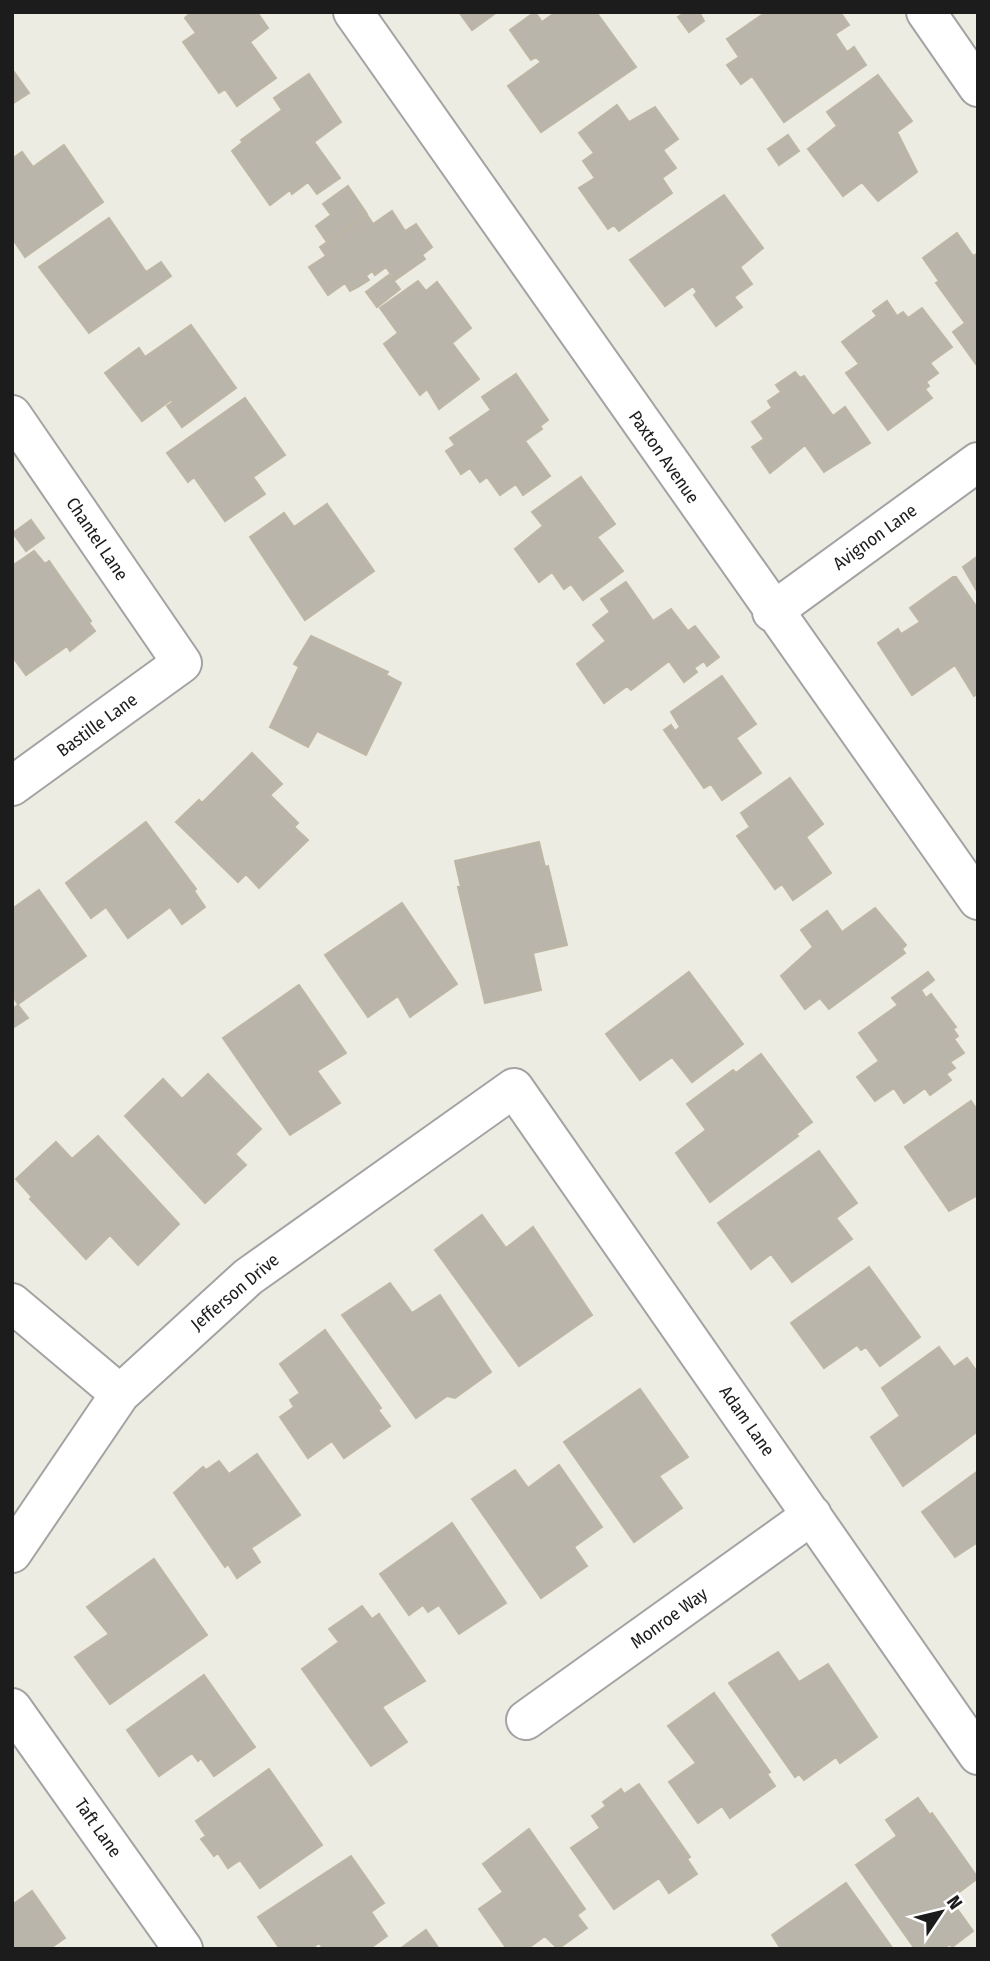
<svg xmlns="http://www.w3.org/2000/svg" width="990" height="1961" viewBox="0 0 990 1961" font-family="'Fira Sans Condensed',sans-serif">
	<rect width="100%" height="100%" fill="#edece2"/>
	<!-- building -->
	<path fill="#b9b5ab" stroke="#beb6a5" stroke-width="2" d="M192 12H257L268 28 250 42 276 78 237 106 225 89 219 93 183 42 196 33 185 18Z
		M459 12H497L472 30Z
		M535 12 542 22 556 12H596L636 67 541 132 508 86 541 62 536 57 531 60 510 30Z
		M686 12H699L704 21 689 32 678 17Z
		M766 12H840L849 25 835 34 847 52 854 47 866 65 784 122 752 76 741 84 727 65 739 57 727 39Z
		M12 69 29 93 12 104Z
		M309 74 341 122 314 142 340 178 317 194 308 182 292 194 290 190 270 205 232 151 243 142 241 140 282 110 274 98Z
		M878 75 912 121 897 132 917 172 878 201 862 182 843 196 808 149 837 126 827 112Z
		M617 105 629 122 655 107 678 139 663 150 676 168 662 178 672 193 619 231 614 225 608 229 579 188 595 178 583 161 594 153 579 133Z
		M788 135 799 151 779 165 768 149Z
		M64 145 103 202 25 257 12 238V159L22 152 33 167Z
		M348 186 367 214 327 242 316 226 331 215 323 204Z
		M724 195 763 248 740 267 752 284 734 297 742 307 716 326 694 295 697 292 693 286 665 306 630 260Z
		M392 211 405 231 416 224 432 247 422 255 425 259 395 280 386 267 375 275 372 271 366 276 369 280 358 287 350 291 345 283 328 295 309 267 326 256 320 247 367 215 373 224Z
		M109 218 146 272 161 262 171 276 89 333 39 267Z
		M957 233 973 256 978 253V367L953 332 965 323 936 283 939 281 923 258Z
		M389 275 400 289 377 307 366 292Z
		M418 281 426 291 437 282 471 328 452 343 479 379 439 409 427 389 420 395 384 344 398 333 380 308Z
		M887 301 897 316 903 312 908 318 922 308 952 347 930 363 938 373 926 382 929 386 925 389 932 398 888 430 846 373 859 364 842 342 877 316 873 311Z
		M191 325 236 388 182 427 167 406 173 402 171 400 142 421 105 373 139 348 145 357Z
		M795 372 800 378 804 376 833 416 845 407 870 443 824 472 805 445 770 473 752 447 764 439 752 422 772 408 768 401 781 392 776 385Z
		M516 374 548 420 540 426 542 429 525 441 550 476 523 495 516 484 500 495 487 477 480 482 470 468 461 474 446 451 455 445 450 438 491 410 482 397Z
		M245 398 285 455 253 477 265 494 225 521 194 477 188 482 167 453Z
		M581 477 615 524 597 537 623 571 583 600 571 584 564 589 552 572 539 582 515 549 543 526 532 512Z
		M327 504 374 571 305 620 250 537 284 513 294 527Z
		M31 520 44 538 26 551 13 533Z
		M34 551 45 564 49 561 91 621 89 623 95 631 70 651 67 646 26 675 12 656V566Z
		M978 556V593L963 567Z
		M953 577H956L978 609V693L974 696 955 665 912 695 878 643 898 629 901 634 920 622 910 608Z
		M626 582 653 621 671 609 688 631 695 626 719 657 707 666 704 661 694 668 697 672 684 682 669 661 631 690 627 686 604 703 577 664 606 641 593 625 610 612 601 599Z
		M311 636 388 672 386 675 401 683 366 755 317 731 308 747 270 727 299 667 294 664Z
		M722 676 756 724 736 738 761 773 722 800 711 784 704 788 664 730 671 725 675 731 680 727 671 712Z
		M252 753 282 784 270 795 298 823 294 827 308 840 259 888 246 874 238 882 176 822 199 800 202 803Z
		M790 778 823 824 806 837 831 873 793 900 782 884 775 889 737 836 750 827 741 813Z
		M146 822 196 889 194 891 205 907 182 924 170 907 128 938 106 907 91 918 66 883Z
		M539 842 545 867 548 866 567 945 533 953 541 990 485 1003 458 887H461L455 861Z
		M39 890 86 956 18 1004 12 995V909Z
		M402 903 457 984 410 1017 398 996 368 1017 325 955Z
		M875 908 906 945 902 949 905 953 829 1009 820 998 805 1009 781 976 813 947 801 930 827 911 842 932Z
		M689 972 743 1044 692 1082 672 1057 640 1080 606 1034Z
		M928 972 934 980 921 990 926 998 931 994 956 1027 953 1029 958 1036 954 1039 964 1053 950 1062 955 1068 946 1074 951 1080 930 1095 925 1088 904 1103 894 1088 875 1101 857 1077 879 1061 859 1033 898 1005 892 998Z
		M299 985 346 1053 317 1071 340 1103 290 1135 223 1038Z
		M18 1005 28 1018 14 1027 12 1009Z
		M761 1054 812 1122 796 1134 798 1136 710 1202 676 1153 706 1130 687 1104 733 1070 736 1073Z
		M208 1074 261 1129 235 1154 246 1165 205 1203 125 1116 163 1079 182 1099Z
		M971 1101 978 1111V1195L949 1211 905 1147Z
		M98 1136 179 1224 138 1265 110 1235 86 1259 30 1199 32 1197 16 1179 56 1142 72 1159Z
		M819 1151 857 1203 836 1218 852 1239 792 1282 771 1254 751 1269 718 1223Z
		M482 1215 506 1248 533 1227 592 1315 519 1366 435 1250Z
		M869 1267 920 1337 880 1366 866 1347 861 1350 857 1345 824 1368 791 1323Z
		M390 1283 412 1313 440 1295 491 1372 455 1398 447 1396 416 1418 342 1315Z
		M325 1330 381 1408 378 1410 390 1426 344 1458 332 1441 308 1458 280 1417 294 1407 290 1400 300 1393 280 1364Z
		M939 1347 954 1367 967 1358 978 1373V1431L903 1486 871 1437 900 1416 882 1388Z
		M640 1389 688 1457 659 1476 682 1508 634 1542 564 1442Z
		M257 1454 300 1515 251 1548 260 1562 237 1578 228 1564 225 1567 174 1493 203 1467 206 1470 219 1461 229 1474Z
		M559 1465 602 1527 574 1547 587 1566 541 1598 472 1499 515 1470 528 1488Z
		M978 1471V1542L955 1557 922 1512Z
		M452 1523 506 1603 459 1634 439 1605 428 1612 423 1605 409 1615 380 1574Z
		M154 1559 207 1635 110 1704 75 1657 109 1634 87 1607Z
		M362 1606 372 1619 379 1614 425 1681 382 1707 407 1742 371 1766 302 1669 339 1642 329 1629Z
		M778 1652 799 1682 828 1664 877 1737 840 1763 836 1757 804 1780 799 1774 795 1777 729 1683Z
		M204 1675 255 1747 214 1776 201 1758 198 1761 192 1753 159 1776 127 1730Z
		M714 1693 770 1772 767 1774 775 1786 730 1818 722 1806 698 1823 669 1782 696 1763 668 1726Z
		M269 1769 322 1845 260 1888 240 1860 228 1868 218 1853 214 1856 201 1839 206 1836 196 1821Z
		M639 1784 690 1857 687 1859 697 1874 669 1893 659 1878 614 1909 571 1848 600 1828 592 1816 606 1806 603 1802 621 1789 624 1794Z
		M918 1798 930 1815 932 1813 978 1878 950 1899 973 1931 952 1947 950 1944 943 1949H915L856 1865 897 1836 886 1820Z
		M529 1829 585 1909 577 1915 587 1928 558 1949 545 1936 527 1949H507L479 1909 503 1892 483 1864Z
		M351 1856 384 1903 371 1912 387 1936 369 1949H324L319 1943 311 1949H280L258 1917Z
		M846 1883 893 1949H781L772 1935Z
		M32 1891 65 1938 49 1949H12V1905Z
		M426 1930 439 1949H400Z"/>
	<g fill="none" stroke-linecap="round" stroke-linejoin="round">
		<!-- minor casing -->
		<g stroke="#a3a3a3" stroke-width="42">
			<path id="minor" d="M353 12 978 900
				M926 12 978 87
				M12 415 182 663 12 786
				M772 612 978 462
				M12 1303 120 1394
				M12 1553 120 1394 248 1277 514 1088 978 1755
				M12 1708 183 1949
				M526 1720 812 1515"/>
		</g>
		<!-- minor -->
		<use href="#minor" stroke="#fff" stroke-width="38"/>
	</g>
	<g text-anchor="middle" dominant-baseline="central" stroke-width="6" stroke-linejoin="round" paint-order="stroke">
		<!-- street labels -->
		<g font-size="18" fill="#1c1c1c" stroke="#fff">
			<text transform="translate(664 457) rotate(55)">Paxton Avenue</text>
			<text transform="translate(875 537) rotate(-36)">Avignon Lane</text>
			<text transform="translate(97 539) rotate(56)">Chantel Lane</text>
			<text transform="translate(97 725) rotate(-36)">Bastille Lane</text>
			<text transform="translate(235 1292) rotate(-40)">Jefferson Drive</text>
			<text transform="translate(747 1421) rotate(55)">Adam Lane</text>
			<text transform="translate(669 1618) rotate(-36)">Monroe Way</text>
			<text transform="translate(98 1828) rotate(55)">Taft Lane</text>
		</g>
	</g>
	<!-- border -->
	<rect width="990" height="1961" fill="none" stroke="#1c1c1c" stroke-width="28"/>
	<!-- north arrow -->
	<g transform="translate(941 1912) rotate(55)" stroke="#ffffff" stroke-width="5" paint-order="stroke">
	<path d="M0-5L12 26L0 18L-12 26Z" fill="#1c1c1c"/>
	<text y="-10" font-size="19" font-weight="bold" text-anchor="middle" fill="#1c1c1c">N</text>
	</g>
</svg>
